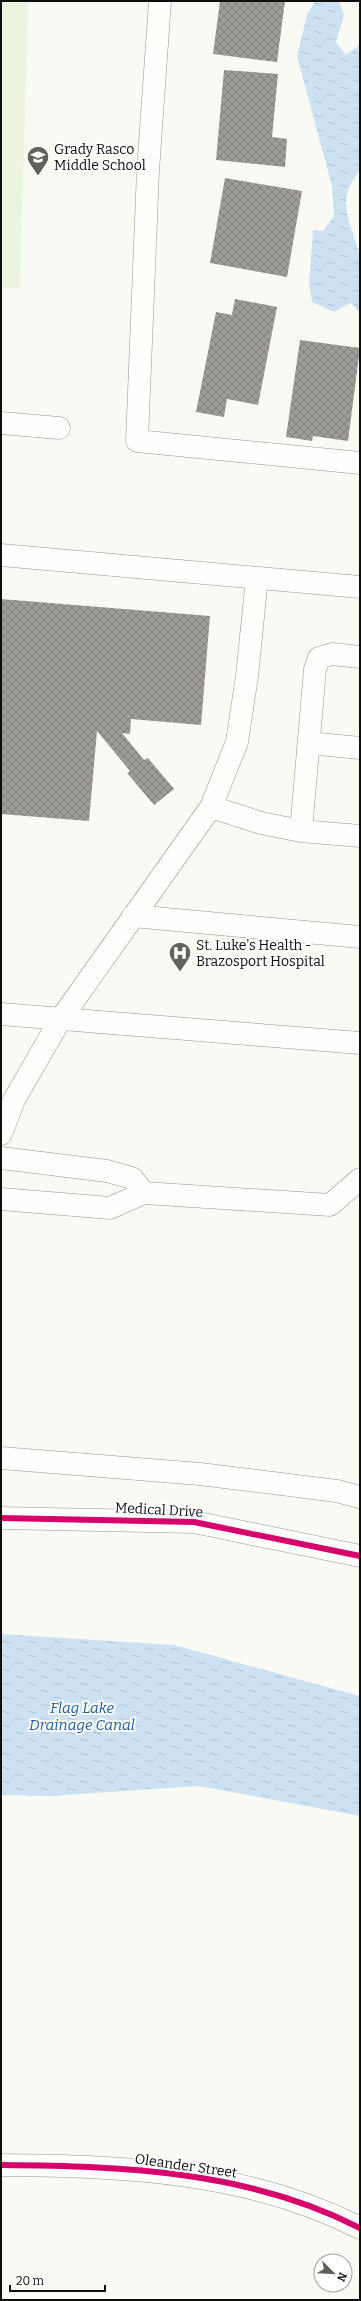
<svg xmlns="http://www.w3.org/2000/svg" width="361" height="2301" viewBox="0 0 361 2301" font-family="Bitter,serif">
	<defs>
		<pattern id="water-ripples" width="26" height="14" patternUnits="userSpaceOnUse"><rect width="26" height="14" fill="#cce2f3"/><path d="M2 4q2-2 4 0t4 0M15 11q2-2 4 0t4 0" fill="none" stroke="#aec1cf"/></pattern>
		<pattern id="building-cross-hatch" width="8" height="8" patternUnits="userSpaceOnUse"><rect width="8" height="8" fill="#9e9c99"/><path d="M0 0l8 8M0 8l8-8" fill="none" stroke="#7f7e7b"/></pattern>
	</defs>
	<rect width="100%" height="100%" fill="#fafaf4"/>
	<!-- pitch -->
	<path fill="#ecf3df" d="M1 1H28L20 288H1Z"/>
	<!-- water -->
	<path fill="url(#water-ripples)" d="M315 1H339L344 15 336 42 346 55 358 46 360 40V171C332 202 354 226 360 258 361 275 360 296 360 314L351 303 334 312 312 302 309 283 313 230 323 231 334 216 332 186 297 56 307 15Z
		M1 1634 174 1645 360 1696V1816L199 1786 49 1796 1 1795Z"/>
	<!-- building -->
	<path fill="url(#building-cross-hatch)" d="M220 1H285L277 62 213 54Z
		M224 70 278 74 272 137 287 139 285 167 216 160Z
		M225 178 302 191 287 277 210 263Z
		M235 299 277 307 258 405 227 399 224 417 196 412 216 312 232 315Z
		M300 340 360 348 348 441 313 436 312 441 286 437Z
		M1 599 210 616 201 725 131 719 130 734 122 733 144 760 148 758 174 789 154 805 127 773 130 771 97 731 89 821 1 814Z"/>
	<g fill="none" stroke-linecap="round" stroke-linejoin="round">
		<!-- minor casing -->
		<g stroke="#949492" stroke-width="23">
			<path id="minor" d="M160 1 148 171 137 441 360 463
				M1 423 59 428
				M1 555 360 587
				M309 743 360 748
				M211 807 261 823 301 831 360 836
				M301 831 315 669 319 658 332 654 360 657
				M133 916 360 937
				M1 1014 360 1043
				M1 1134 14 1100 60 1020 211 807 237 742 247 676 257 578
				M1 1158 107 1171 132 1178 144 1193 110 1208 1 1199
				M144 1193 330 1205 360 1179
				M1 1458 200 1474 337 1491 360 1497
				M1 1518 194 1522 360 1556
				M1 2165C124 2166 249 2171 360 2228"/>
		</g>
		<!-- minor -->
		<use href="#minor" stroke="#fefefd" stroke-width="22"/>
		<!-- cycleway casing -->
		<g stroke="#fff" stroke-width="8">
			<path id="cycleway" d="M1 1518 194 1522 360 1556
				M1 2165C124 2166 249 2171 360 2228"/>
		</g>
		<!-- cycleway -->
		<use href="#cycleway" stroke="#d6006c" stroke-width="6"/>
	</g>
	<!-- icons -->
	<defs>
		<g id="school-pin" transform="scale(1.15)"><path d="M0 17L-7.5 6A9.5 9.5 0 1 1 7.5 6Z" fill="#61615e" stroke="#fff"/><path d="M0-5L7-2L0 1L-7-2ZM-4 1L0 2.5L4 1V4Q0 6-4 4Z" fill="#fff"/></g>
		<g id="hospital-pin" transform="scale(1.15)"><path d="M0 17L-7.5 6A9.5 9.5 0 1 1 7.5 6Z" fill="#61615e" stroke="#fff"/><path d="M-5-5h3v3.5h4V-5h3V5h-3V1.5h-4V5h-3Z" fill="#fff"/></g>
	</defs>
	<g fill-rule="evenodd">
		<use href="#school-pin" x="38" y="157"/>
		<use href="#hospital-pin" x="180" y="953"/>
	</g>
	<g text-anchor="middle" dominant-baseline="central" stroke-width="4" stroke-linejoin="round" paint-order="stroke">
		<!-- poi labels -->
		<g font-size="14" fill="#0e0e0e" stroke="#fff" text-anchor="start">
			<text x="54" y="149">Grady Rasco<tspan x="54" dy="16">Middle School</tspan></text>
			<text x="196" y="945">St. Luke's Health -<tspan x="196" dy="16">Brazosport Hospital</tspan></text>
		</g>
		<!-- street labels -->
		<g font-size="14" fill="#0e0e0e" stroke="#fff">
			<text transform="translate(159 1510) rotate(3)">Medical Drive</text>
			<text transform="translate(186 2166) rotate(8)">Oleander Street</text>
		</g>
		<!-- water labels -->
		<g font-size="15" font-style="italic" fill="#1f5a98" stroke="#fff">
			<text x="82" y="1708">Flag Lake<tspan x="82" dy="17">Drainage Canal</tspan></text>
		</g>
	</g>
	<!-- border -->
	<rect width="361" height="2301" fill="none" stroke="#0e0e0e" stroke-width="4"/>
	<!-- north arrow -->
	<g transform="translate(333 2273) rotate(114)"><circle r="19" fill="#ffffff" stroke="#9f9f9f"/>
	<path d="M0-3L7 15L0 10L-7 15Z" fill="#61615e"/>
	<text y="-6" font-size="11" font-weight="bold" text-anchor="middle" fill="#0e0e0e">N</text>
	</g>
	<!-- scale -->
	<path d="M10 2285v6h95v-6" fill="none" stroke="#0e0e0e" stroke-width="2"/>
	<text x="16" y="2285" font-size="12" fill="#0e0e0e" stroke="#ffffff" stroke-width="3" paint-order="stroke">20 m</text>
</svg>
